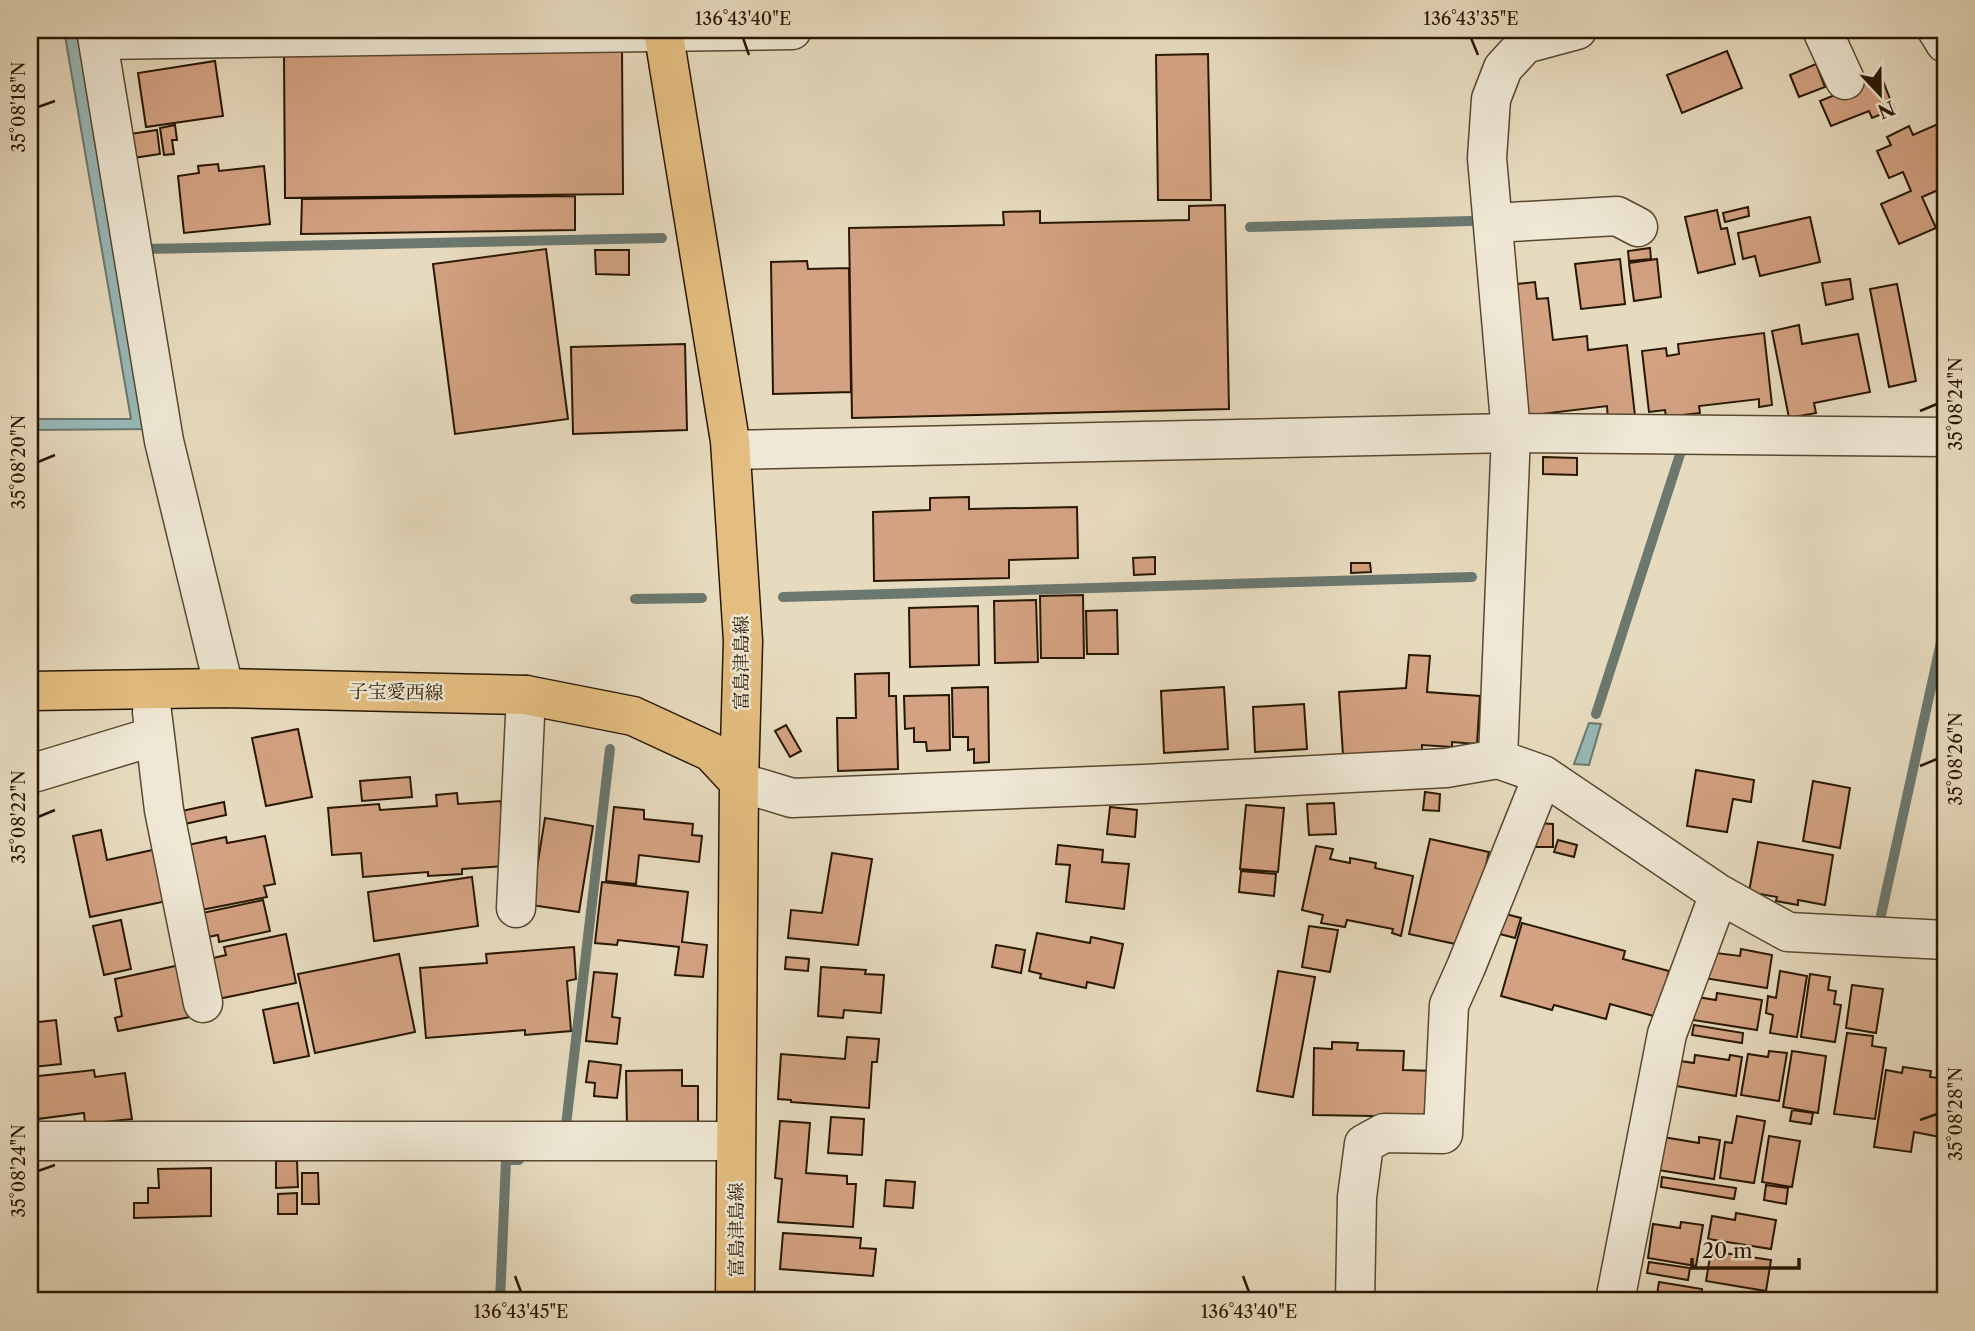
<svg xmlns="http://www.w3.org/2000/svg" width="1975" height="1331" viewBox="0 0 1975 1331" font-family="'Libre Caslon Text','Noto Serif JP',serif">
	<rect width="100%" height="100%" fill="#e7dbbf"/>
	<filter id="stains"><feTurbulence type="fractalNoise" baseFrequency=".00286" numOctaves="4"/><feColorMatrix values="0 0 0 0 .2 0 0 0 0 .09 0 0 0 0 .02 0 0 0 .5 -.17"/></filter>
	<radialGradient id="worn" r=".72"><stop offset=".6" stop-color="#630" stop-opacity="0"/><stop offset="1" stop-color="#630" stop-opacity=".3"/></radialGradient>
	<!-- water -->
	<path fill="#98b9b9" stroke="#6b786f" stroke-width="2" d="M64 30H82L153 429 30 430V419H131Z
		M1589 723 1601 724 1589 765 1574 764Z"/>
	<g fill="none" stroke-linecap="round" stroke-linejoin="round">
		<!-- stream -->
		<path stroke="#6b786f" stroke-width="10" d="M1250 227 1471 221
			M145 249 662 238
			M783 597 1472 577
			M635 599 702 598
			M1596 714 1683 445
			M1881 915 1945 624
			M566 1125 610 749
			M500 1301 506 1160H519"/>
	</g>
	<!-- building -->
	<path fill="#d3a282" stroke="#281700" stroke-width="2" d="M622 49 623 194 285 198 284 53Z
		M1727 51 1742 88 1682 113 1667 75Z
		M1208 54 1211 200H1158L1156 55Z
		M215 61 223 116 146 127 138 73Z
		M1816 64 1825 87 1799 97 1790 75Z
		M1881 76 1894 109 1872 118 1869 111 1831 126 1820 101Z
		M1945 121V187L1922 197 1936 228 1899 244 1881 204 1911 191 1903 172 1889 178 1877 151 1891 145 1887 137 1909 126 1913 135Z
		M175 125 177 140H172L174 154 164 155 160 128Z
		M157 130 160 154 133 158 130 134Z
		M218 164 219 171 264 166 270 224 184 233 178 176 199 173 198 166Z
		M575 196V230L301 234 302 199Z
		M1225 205 1229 409 852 418 849 228 1004 225 1003 212 1040 211V223L1189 220V206Z
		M1748 207 1749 216 1725 222 1723 213Z
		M1717 210 1721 229 1727 228 1735 264 1698 273 1685 217Z
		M1810 217 1820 262 1760 276 1755 256 1743 259 1738 233Z
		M1650 248 1651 259 1629 261 1628 251Z
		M546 249 568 419 455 434 433 264Z
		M595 250H629V275L596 274Z
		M1620 259 1625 304 1581 309 1575 264Z
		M1657 259 1661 297 1634 301 1629 263Z
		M807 261 808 269 849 268 851 392 773 394 771 262Z
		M1850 279 1853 299 1826 305 1822 283Z
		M1535 282 1537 299 1548 298 1553 340 1587 336 1588 350 1627 345 1635 416 1608 420 1607 406 1525 416 1509 285Z
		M1897 284 1916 381 1889 387 1870 289Z
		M1799 325 1802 344 1858 334 1870 392 1814 403 1816 413 1789 418 1772 331Z
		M1764 333 1772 405 1759 407V399L1699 406 1700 413 1666 417 1665 410 1649 412 1642 351 1666 348 1667 356 1679 354 1678 344Z
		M685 344 687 430 573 434 571 347Z
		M1543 457 1577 458V475L1543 474Z
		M969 497V509L1077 507 1078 558 1009 560V578L874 581 873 512 930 510V498Z
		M1155 557V574L1134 575 1133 558Z
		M1351 563H1370L1371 572 1351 573Z
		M1083 595 1084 658H1041L1040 596Z
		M1036 600 1038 662 995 663 994 601Z
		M978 606 979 665 910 667 909 608Z
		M1117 610 1118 654H1087L1086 611Z
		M1409 655 1430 656 1427 692 1480 696 1477 744 1452 742V747L1422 745V751L1343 755 1339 692 1406 688Z
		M889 673V696H896L898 769 838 771 837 718H856L855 674Z
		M988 687 989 762 974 763V749L968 750V737H953L952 688Z
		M1224 687 1228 749 1164 753 1161 691Z
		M949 695 950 750 927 751 926 742H914V728L905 729 904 696Z
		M1304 704 1307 749 1255 752 1253 707Z
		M786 725 801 751 790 757 775 731Z
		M298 729 312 797 266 806 252 738Z
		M1696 770 1754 780 1751 802 1733 799 1727 832 1687 826Z
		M410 777 412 797 362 801 360 781Z
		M1813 781 1850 788 1840 848 1803 841Z
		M1425 792 1440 794 1439 811 1423 810Z
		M457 793 458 804 501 801 505 866 462 869V874L428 876V872L363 877 361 853 332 855 328 808 379 804 380 810 437 806 436 795Z
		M224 802 226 815 180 825 177 812Z
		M1334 803 1336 834 1309 835 1307 804Z
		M1246 805 1284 808 1278 872 1240 869Z
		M614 807 644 810V819L693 824 692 835 702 836 699 862 639 855 636 884 606 881Z
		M1110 807 1137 810 1135 837 1107 834Z
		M545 818 593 826 579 912 531 905Z
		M1536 823 1553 824V847H1536Z
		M101 830 107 860 157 849 167 901 90 917 73 836Z
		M265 836 275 884 264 886 267 897 196 911 183 846 226 837 227 843Z
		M1430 839 1489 852 1474 918 1460 945 1409 934Z
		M1558 840 1577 845 1574 857 1554 852Z
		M1758 842 1833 855 1825 905 1798 900V905L1776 901 1777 897 1749 892Z
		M1058 845 1103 850 1102 862 1129 864 1124 909 1066 902 1070 865 1056 864Z
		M1316 846 1333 849 1330 859 1350 863V858L1376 863 1375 868 1413 876 1401 936 1392 933 1393 929 1347 920 1345 927 1321 923 1323 915 1302 910Z
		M832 853 872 859 858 945 788 938 791 910 822 913Z
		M1241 871 1276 874 1274 896 1239 892Z
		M472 877 478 926 374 941 368 892Z
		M602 882 688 892 682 942 707 945 703 977 675 975 679 947 618 940 617 945 595 943Z
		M263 900 270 931 219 942 218 935 203 938 198 914Z
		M1502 913 1521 918 1515 938 1496 933Z
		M121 920 131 969 104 975 93 926Z
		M1522 923 1625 951 1623 959 1669 971 1657 1017 1610 1004 1606 1019 1554 1005 1552 1010 1501 996Z
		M1309 926 1338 930 1330 972 1302 967Z
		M1037 933 1090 943 1091 937 1123 944 1114 988 1087 982 1086 988 1040 978 1041 974 1029 971Z
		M286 934 296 983 213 1000 205 960 226 955 224 947Z
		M996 945 1025 950 1021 973 992 967Z
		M574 947 576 979 567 981 571 1031 525 1035V1030L426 1038 420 968 487 963 486 954Z
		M1741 949 1772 955 1767 988 1704 978 1708 952 1740 956Z
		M399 954 415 1032 315 1053 298 974Z
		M786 957 809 959 808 971 785 969Z
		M180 965 190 1017 118 1031 115 1018 122 1016 115 979Z
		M821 967 866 970 865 974 884 975 881 1013 844 1010 843 1018 818 1016Z
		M1278 971 1315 977 1293 1097 1257 1091Z
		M1780 971 1807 976 1797 1037 1770 1033 1773 1015 1766 1013 1768 996 1776 998Z
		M594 972 617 974 612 1017 620 1018 617 1044 586 1041Z
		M1810 974 1830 977 1828 990 1836 991 1834 1004 1841 1005 1835 1042 1801 1037Z
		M1852 985 1883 989 1876 1033 1846 1028Z
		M1717 993 1762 1000 1757 1030 1693 1020 1697 997 1716 1000Z
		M298 1003 309 1056 274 1063 263 1010Z
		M56 1020 61 1064 33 1067 30 1023Z
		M1694 1025 1743 1033 1742 1043 1692 1035Z
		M1847 1033 1873 1036 1872 1046 1886 1048 1875 1119 1834 1114Z
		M847 1037 879 1039 877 1062H872L869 1108 791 1102V1100L778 1099 781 1054 845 1059Z
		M1332 1042 1358 1043 1357 1050 1404 1051 1403 1070 1435 1071 1434 1117 1313 1115 1314 1048 1332 1049Z
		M1769 1051 1787 1053 1779 1101 1741 1095 1748 1054 1768 1057Z
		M1792 1051 1826 1056 1818 1113 1783 1107Z
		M1695 1055 1729 1060 1730 1055 1742 1057 1736 1096 1676 1086 1680 1061 1694 1063Z
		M589 1061 621 1065 617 1098 594 1096 595 1083 586 1082Z
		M1903 1067 1931 1071 1930 1077 1945 1079V1138L1914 1132 1911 1152 1874 1147 1886 1070 1902 1073Z
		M94 1070 95 1077 125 1073 132 1119 85 1124 84 1113 30 1120V1077Z
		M682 1070V1086H698V1126L627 1128 626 1071Z
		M1792 1110 1813 1113 1811 1124 1790 1121Z
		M1737 1116 1765 1121 1754 1183 1720 1178 1725 1142 1732 1143Z
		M831 1117 864 1119 862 1155 828 1153Z
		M780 1121 810 1123 806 1173 847 1176V1184H856L853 1227 778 1222 782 1179 775 1178Z
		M1769 1136 1800 1141 1792 1187 1762 1182Z
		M1663 1137 1699 1143V1137L1720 1140 1714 1179 1658 1170Z
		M276 1161H297L298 1187 276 1188Z
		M211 1168V1216L134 1218V1203H148V1188H159L158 1169Z
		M302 1173H318L319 1204H302Z
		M1662 1177 1736 1188 1734 1199 1661 1187Z
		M886 1180 915 1182 913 1208 884 1206Z
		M1766 1185 1788 1188 1786 1204 1764 1200Z
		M297 1193V1214H278V1194Z
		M1736 1213 1776 1220 1771 1249 1708 1239 1712 1216 1735 1220Z
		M1681 1222 1703 1225 1696 1266 1648 1258 1653 1224 1680 1228Z
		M783 1233 861 1238 860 1248 876 1249 873 1276 780 1269Z
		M1711 1251 1771 1260 1766 1291 1706 1281Z
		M1649 1262 1690 1268 1688 1280 1647 1273Z
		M1659 1282 1702 1289 1701 1301H1656Z"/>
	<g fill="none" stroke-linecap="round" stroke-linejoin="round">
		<!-- minor casing -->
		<g stroke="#584830" stroke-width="41">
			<path id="minor" d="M96 30 164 441 224 688
				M1822 30 1845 80
				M1937 30 1945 43
				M98 40 792 30
				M1493 223 1617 216 1638 227
				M731 450 1511 433 1945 437
				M155 736 164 810 203 1003
				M1498 759 1511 433 1487 158 1491 99 1503 68 1525 44 1577 30
				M30 774 155 736 152 712
				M739 782 792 798 1144 784 1446 768 1498 759 1543 775 1719 894 1788 932 1945 940
				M516 908 526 695
				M30 1141H736
				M1355 1301 1357 1197 1364 1144 1384 1133 1443 1134 1449 1005 1466 967 1543 775
				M1615 1301 1667 1034 1719 894"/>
		</g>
		<!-- major casing -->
		<g stroke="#281700" stroke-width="41">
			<path id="major" d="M663 30 730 441 743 641 739 782 735 1301
				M30 691 224 688 526 695 633 716 711 752 739 782"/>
		</g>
		<!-- minor -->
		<use href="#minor" stroke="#efe8d5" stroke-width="38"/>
		<!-- major -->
		<use href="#major" stroke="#e4be80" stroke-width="38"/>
	</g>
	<!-- ticks -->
	<path fill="none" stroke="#281700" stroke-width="2.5" d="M743 38 749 55M1471 38 1478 55M38 107 55 101M1920 411 1937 404M38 462 55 455M1920 766 1937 759M38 817 55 810M1920 1120 1937 1114M38 1171 55 1165M515 1276 521 1292M1243 1276 1249 1292"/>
	<g text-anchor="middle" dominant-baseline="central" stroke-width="5" stroke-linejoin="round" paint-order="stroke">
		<!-- street labels -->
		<g font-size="19" fill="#281700" stroke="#efe8d5">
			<text transform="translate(741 663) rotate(-90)">富島津島線</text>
			<text transform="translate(396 692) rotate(1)">子宝愛西線</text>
			<text transform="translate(736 1230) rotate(-90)">富島津島線</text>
		</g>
	</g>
	<!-- margin -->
	<rect width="1975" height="1331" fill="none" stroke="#e7dbbf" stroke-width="77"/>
	<!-- north arrow -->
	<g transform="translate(1880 94) rotate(158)" stroke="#efe8d5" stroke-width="5" paint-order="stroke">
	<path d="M0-5L12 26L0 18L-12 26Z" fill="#281700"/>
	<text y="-10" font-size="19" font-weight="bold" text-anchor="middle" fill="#281700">N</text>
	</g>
	<!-- scale -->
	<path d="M1692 1258v10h107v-10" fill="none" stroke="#281700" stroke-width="3.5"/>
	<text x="1702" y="1258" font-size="21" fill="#281700" stroke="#efe8d5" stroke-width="5" paint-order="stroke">20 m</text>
	<rect x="38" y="38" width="1899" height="1254" fill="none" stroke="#281700" stroke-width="2.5"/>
	<g font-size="18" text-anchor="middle" fill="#281700">
		<text x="743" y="25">136°43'40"E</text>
		<text x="1471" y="25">136°43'35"E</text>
		<text transform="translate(19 107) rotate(-90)" y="6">35°08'18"N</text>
		<text transform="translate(1956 404) rotate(-90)" y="6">35°08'24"N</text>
		<text transform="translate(19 462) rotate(-90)" y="6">35°08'20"N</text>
		<text transform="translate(1956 759) rotate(-90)" y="6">35°08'26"N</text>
		<text transform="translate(19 817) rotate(-90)" y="6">35°08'22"N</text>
		<text transform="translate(1956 1114) rotate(-90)" y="6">35°08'28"N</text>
		<text transform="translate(19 1171) rotate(-90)" y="6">35°08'24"N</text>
		<text x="521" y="1318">136°43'45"E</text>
		<text x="1249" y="1318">136°43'40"E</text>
	</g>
	<rect width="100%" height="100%" filter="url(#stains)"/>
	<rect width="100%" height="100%" fill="url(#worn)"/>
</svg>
